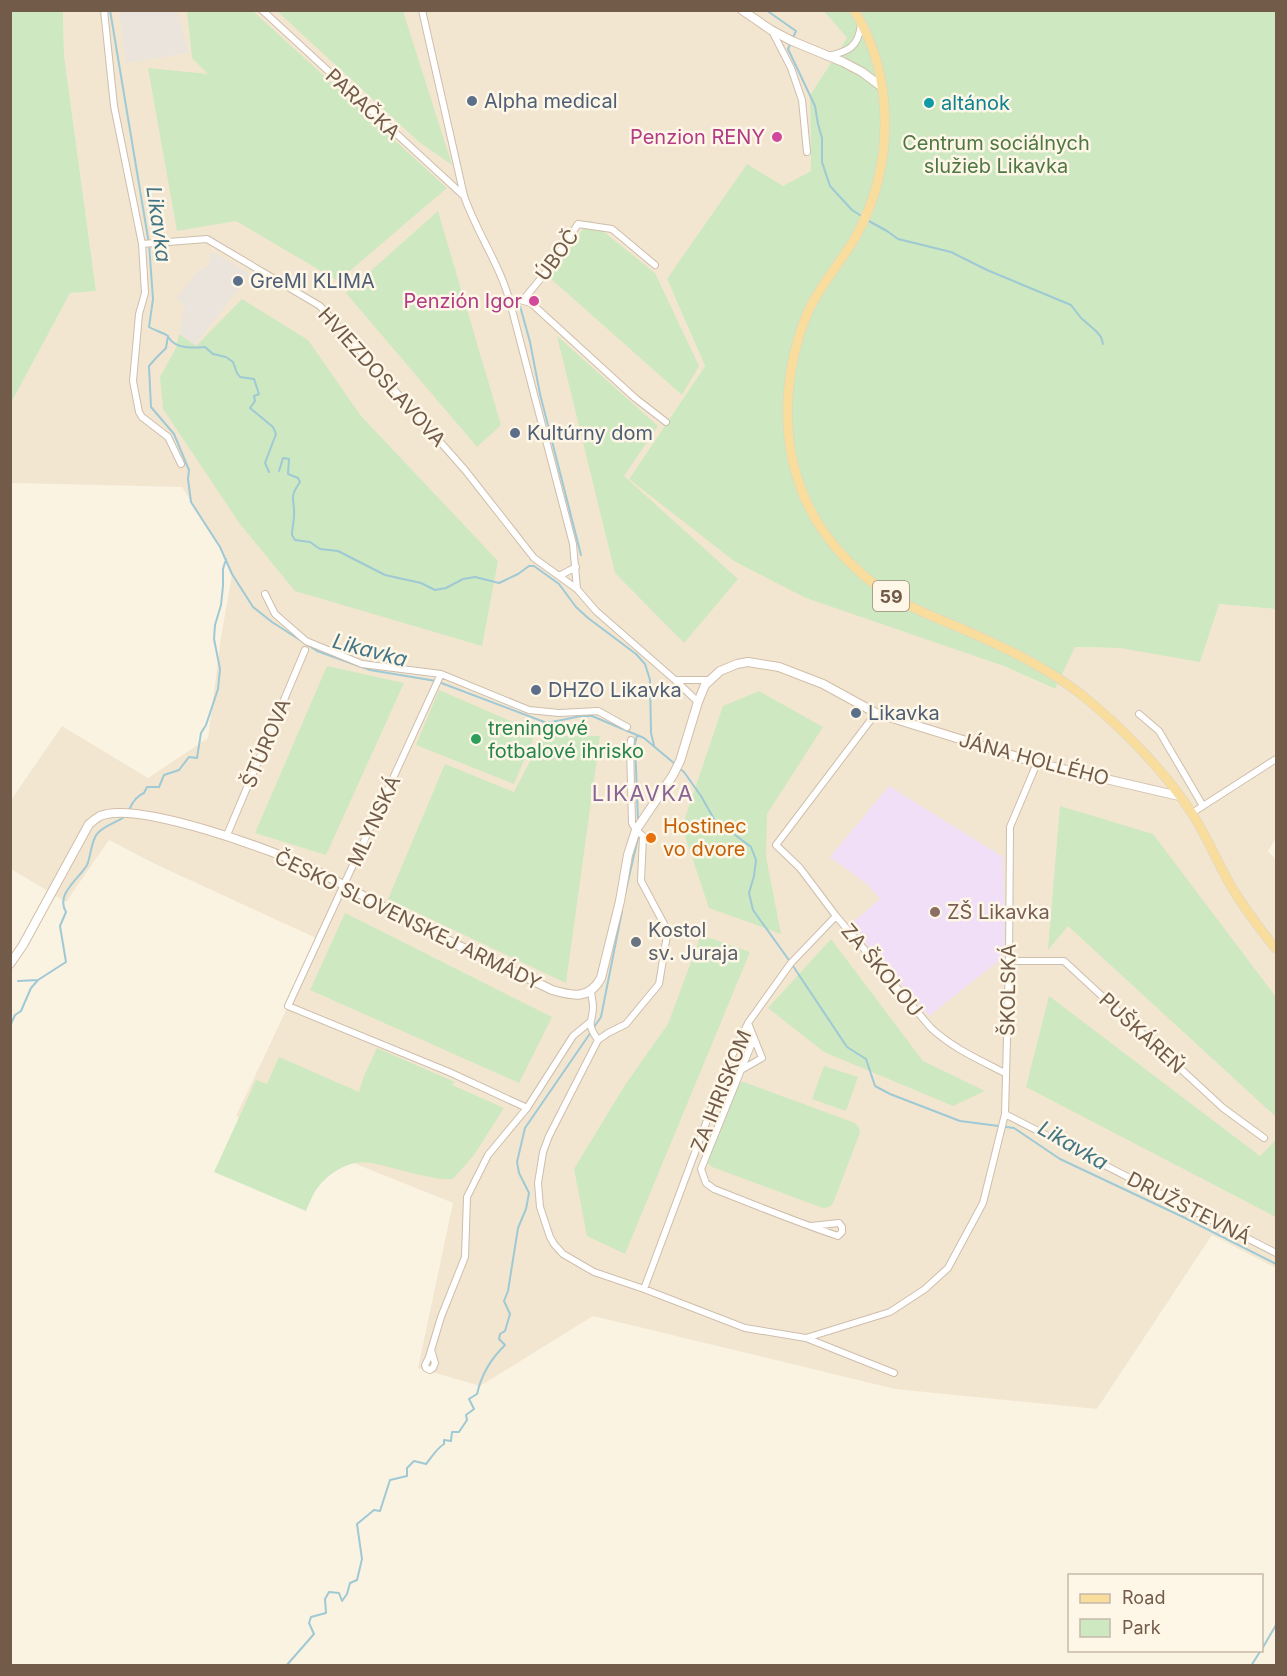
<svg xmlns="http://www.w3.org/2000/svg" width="1287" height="1676" viewBox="0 0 1287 1676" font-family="Inter,sans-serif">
	<rect width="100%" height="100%" fill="#fbf3e2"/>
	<!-- residential -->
	<path fill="#f3e6d1" d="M63 11H824L847 38 810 95 811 171 783 187 667 279 705 366 629 479 1004 666 1054 689 1074 647 1120 648 1219 604 1276 609V839L1268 851 1276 860V1268L1212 1235 1097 1409 895 1389 593 1316 480 1386 418 1368 453 1203 236 1116 288 1006 318 939 155 864 109 840 66 902 11 869V800L62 726 148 778 208 738 221 637 232 574 220 547 182 487 11 483V403L70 292 96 291 64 55Z"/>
	<!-- industrial -->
	<path fill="#eae4dd" d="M119 11H177L189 53 126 63Z
		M210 253 216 254 250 274 195 345 179 333 185 307 177 298 198 271 209 265Z"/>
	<!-- education -->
	<path fill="#f0dff7" d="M889 786 1003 857 1005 940 1001 959 929 1016 850 925 880 899 867 884 830 857Z"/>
	<!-- green -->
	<path fill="#cee8c1" d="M11 10 63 11 64 55 96 291 70 293 11 403Z
		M187 11H253L447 188 338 281 236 221 177 231 148 68 208 74 192 58Z
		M277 11H403L452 165 419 142Z
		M824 11H1276V609L1219 604 1200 662 1120 648 1075 647 1055 689 1004 666 806 598 734 561 629 479 705 366 667 279 747 164 783 186 811 171 810 95 847 38Z
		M438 211 501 425 477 447 346 293Z
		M589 220 655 273 699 366 682 395 550 278Z
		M242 299 308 340 361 416 498 561 482 646 295 591 240 524 163 409 160 377 176 348 179 334 196 346Z
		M557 336 658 426 624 476 738 579 684 643 615 573Z
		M327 666 404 683 326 855 255 833Z
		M439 690 536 732 514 784 416 745Z
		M759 691 823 727 767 814 766 857 781 934 709 908 682 827 723 706Z
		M543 736H600L566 983 388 899 445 764 514 792Z
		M1060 806 1153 834 1276 997V1117L1068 926 1048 950Z
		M345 913 552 1017 519 1083 310 990Z
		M701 935 750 952 625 1254 587 1236 574 1169 625 1085 668 1024Z
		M831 939 923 1061 985 1091 953 1106 824 1052 768 1008Z
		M1049 996 1260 1156 1276 1140V1217L1026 1087Z
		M377 1048 455 1082 452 1085 504 1108 474 1155 453 1179C444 1180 435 1178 426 1176 407 1173 390 1166 371 1163 350 1159 328 1173 316 1190 312 1196 309 1204 306 1211L214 1172 256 1080 267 1084 279 1057 359 1092 364 1076Z
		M824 1066 858 1077 846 1111 812 1099Z
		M744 1082 855 1123 859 1128 860 1133 833 1203 829 1207 823 1208 712 1167 708 1163 707 1157 738 1083Z"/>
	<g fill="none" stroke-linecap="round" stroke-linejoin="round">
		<!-- stream -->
		<path stroke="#9ec9d5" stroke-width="2" d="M110 10 149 244 153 299 149 327C156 331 162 332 168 336L166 348 156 358 149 366 151 407 174 434 189 470 188 479 191 502 220 547 232 574 253 607 272 622 317 651 370 670 436 681 547 723 581 716H592L644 738 675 764
			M766 10 796 31 788 49 815 106 818 124 822 138V162L830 186 852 210 863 217
			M867 220 887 231 898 239 951 252 987 270 1071 305 1081 318 1096 331 1101 337 1103 344
			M520 306 530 342 540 394 581 555
			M169 338C176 349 193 348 205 347L213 354 226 357 233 362 237 373 240 377 254 379 259 394 254 396 255 401 250 408 273 427 276 434 265 463 269 472
			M279 471 283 458 289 459 288 474 298 478 300 482C288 499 295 498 294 515 294 522 292 528 292 535L295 540 310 542 320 549 338 551 385 575 421 583 435 590 446 588 463 579 475 577 499 583 518 574 529 566H534L559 584 576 607 588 618 636 654 645 664 650 680 651 733 654 745
			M637 736 635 743 638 820
			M679 768 684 772 701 796 714 819 751 847 756 860 754 876 749 893 753 910 791 963 847 1047 866 1059 875 1086 890 1094 960 1121 1014 1128 1060 1159 1183 1217 1276 1264
			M129 810C132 803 136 796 144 793L147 787H159L164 775 179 770 189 757 197 758 201 733 206 725 218 689 220 669 214 639 215 625 221 605 223 586V569L226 559
			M625 894 638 838
			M18 981 38 980
			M10 1026 15 1015 21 1011 31 988 38 980 66 962 60 926 66 912C55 894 79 879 87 865 91 856 91 841 97 834 104 825 116 823 124 817
			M594 1027 601 1017 622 911
			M10 1035V1037
			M1262 1649 1276 1625
			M286 1666 314 1634 309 1623 311 1617 326 1613 325 1599 329 1592 339 1593 342 1601 347 1594 350 1583 357 1580 362 1559 357 1524 374 1510 380 1511 390 1480 407 1476V1468L414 1461 426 1464C432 1457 436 1449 444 1444V1440L451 1441 452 1432H459L467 1420 466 1415 474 1409 469 1399 477 1394C482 1373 491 1359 505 1345L499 1339 500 1334 505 1331 510 1314 504 1301 508 1291 518 1228 526 1209 529 1193 519 1173 517 1162 525 1128 591 1032
			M1251 1666 1261 1650"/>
		<!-- street casing -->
		<g stroke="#cebeac" stroke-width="8">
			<path id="street" d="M104 10 114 106 142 244 145 293 139 314 133 381 139 412 142 417 168 437 181 464
				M262 10 464 196
				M422 10 464 196C477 233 500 265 510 302L573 544 577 589
				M772 31 791 68 802 100 807 152
				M829 56C849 51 858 47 861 25
				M142 244 207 239 320 306 465 470 534 558 577 589 596 611 675 680H709
				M523 300 547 271 578 224 612 229 655 265
				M510 302 520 300 531 303 635 398 666 422
				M559 576 576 567
				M265 594 275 614 306 641 362 664 441 674 288 1006 449 1072 527 1108 573 1036 590 1022
				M441 674 529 710 559 713 598 711 627 727
				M675 680 698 702
				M876 713 776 845 800 868 836 916 931 1028C954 1049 978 1059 1005 1073
				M1139 714 1159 731 1203 806
				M1192 813 1276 759
				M227 835 305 650
				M1009 961H1064L1223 1108 1264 1138
				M591 991C591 996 593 1001 593 1006 593 1024 585 1021 598 1040L549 1136 543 1152 538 1183 540 1207 550 1237 554 1244 563 1254 594 1272 644 1289 745 1328 806 1338 894 1373
				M754 1038 701 1169 706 1183 714 1189C755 1205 796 1222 838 1236L842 1232V1227L839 1223 811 1226
				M598 1040 608 1033 626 1024 659 984 667 935 664 924 641 881 643 836 636 830 632 823 630 748 631 740
				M741 1070 762 1058 748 1023
				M1005 1114 1276 1253
				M644 1289 728 1064 748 1023 791 963 836 916
				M806 1338 890 1312 925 1289 948 1268 983 1203 1005 1114 1009 961 1010 827 1037 763
				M431 1350 435 1363 433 1368 430 1370 426 1368 425 1365 429 1357 441 1317 465 1257 467 1197 488 1155 527 1108"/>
		</g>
		<!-- secondary casing -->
		<g stroke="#d1bea9" stroke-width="10">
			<path id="secondary" d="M742 10 771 30 792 41 843 62 862 72 882 87
				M10 964 23 945 89 824C92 822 96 818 100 816 137 800 275 851 313 869 349 887 382 907 417 925 461 948 508 968 552 990 573 996 589 1000 601 978L620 901 628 855 636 830 673 775 680 761 698 702 705 685 720 671 737 664 748 662 779 667 823 684 876 713 1037 763 1179 796"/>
		</g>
		<!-- primary casing -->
		<g stroke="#dad4d0" stroke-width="10">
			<path id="primary" d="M854 10C896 78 894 169 855 238 840 264 819 286 807 314 786 365 780 430 799 483 814 529 851 571 892 596 916 611 942 620 967 631 1008 649 1047 668 1082 695 1120 726 1165 771 1191 812 1207 836 1217 862 1231 886 1244 908 1260 929 1276 949"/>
		</g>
		<!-- street -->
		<use href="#street" stroke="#fff" stroke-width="6"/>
		<!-- secondary -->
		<use href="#secondary" stroke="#fff" stroke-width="8"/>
		<!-- primary -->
		<use href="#primary" stroke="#f8dd9c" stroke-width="9"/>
	</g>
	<!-- markers -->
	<g fill="#5c6f8a" stroke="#fef7e8" stroke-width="2">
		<circle cx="472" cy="101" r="6"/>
		<circle cx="238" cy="281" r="6"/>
		<circle cx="515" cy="433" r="6"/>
		<circle cx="536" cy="690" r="6"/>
		<circle cx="856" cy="713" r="6"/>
	</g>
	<circle fill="#0f9aa8" stroke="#fef7e8" stroke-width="2" cx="929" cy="103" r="6"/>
	<g fill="#d1479c" stroke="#fef7e8" stroke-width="2">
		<circle cx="777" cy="137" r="6"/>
		<circle cx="534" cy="301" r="6"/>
	</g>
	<circle fill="#2e9e5b" stroke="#fef7e8" stroke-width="2" cx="476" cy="739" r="6"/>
	<circle fill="#e8710a" stroke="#fef7e8" stroke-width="2" cx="651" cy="838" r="6"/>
	<circle fill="#8d6e63" stroke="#fef7e8" stroke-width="2" cx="935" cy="912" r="6"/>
	<circle fill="#6b7280" stroke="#fef7e8" stroke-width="2" cx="636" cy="942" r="6"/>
	<g text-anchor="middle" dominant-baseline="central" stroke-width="5" stroke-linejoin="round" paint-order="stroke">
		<!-- shield labels -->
		<rect fill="#fef7e8" stroke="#9c8a79" stroke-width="1.5" x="873" y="581" width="36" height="30" rx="4.5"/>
		<g font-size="18" font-weight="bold" fill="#725b49">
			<text x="891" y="596">59</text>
		</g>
		<!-- service labels -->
		<g font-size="20" fill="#4e5e75" stroke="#fef7e8" text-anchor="start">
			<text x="484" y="101">Alpha medical</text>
			<text x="250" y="281">GreMI KLIMA</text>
			<text x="527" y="433">Kultúrny dom</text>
			<text x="548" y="690">DHZO Likavka</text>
			<text x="868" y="713">Likavka</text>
		</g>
		<!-- culture labels -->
		<g font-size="20" fill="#0d838f" stroke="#fef7e8" text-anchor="start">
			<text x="941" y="103">altánok</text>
		</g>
		<!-- street labels -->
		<g font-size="20" fill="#725b49" stroke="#fef7e8">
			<text transform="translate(363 104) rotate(43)">PARAČKA</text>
			<text transform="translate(557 255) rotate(-54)">ÚBOČ</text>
			<text transform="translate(382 377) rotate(48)">HVIEZDOSLAVOVA</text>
			<text transform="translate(266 743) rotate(-67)">ŠTÚROVA</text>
			<text transform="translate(1034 759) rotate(15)">JÁNA HOLLÉHO</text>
			<text transform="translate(374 821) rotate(-65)">MLYNSKÁ</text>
			<text transform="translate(408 920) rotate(26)">ČESKO SLOVENSKEJ ARMÁDY</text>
			<text transform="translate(882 970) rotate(50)">ZA ŠKOLOU</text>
			<text transform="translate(1008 990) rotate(-89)">ŠKOLSKÁ</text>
			<text transform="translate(1142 1033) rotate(43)">PUŠKÁREŇ</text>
			<text transform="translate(721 1091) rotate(-68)">ZA IHRISKOM</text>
			<text transform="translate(1189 1208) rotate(27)">DRUŽSTEVNÁ</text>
		</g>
		<!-- hotel labels -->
		<g font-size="20" fill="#b23c85" stroke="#fef7e8" text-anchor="end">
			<text x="765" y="137">Penzion RENY</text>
			<text x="522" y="301">Penzión Igor</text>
		</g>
		<!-- park labels -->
		<g font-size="20" fill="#4e7842" stroke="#fef7e8">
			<text x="996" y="143">Centrum sociálnych<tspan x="996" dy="23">služieb Likavka</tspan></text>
		</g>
		<!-- leisure labels -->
		<g font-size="20" fill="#27864d" stroke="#fef7e8" text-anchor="start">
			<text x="488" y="728">treningové<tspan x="488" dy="23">fotbalové ihrisko</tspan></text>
		</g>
		<!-- food labels -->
		<g font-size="20" fill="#c56008" stroke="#fef7e8" text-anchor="start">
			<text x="663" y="826">Hostinec<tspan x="663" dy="23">vo dvore</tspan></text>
		</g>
		<!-- education labels -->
		<g font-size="20" fill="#785e54" stroke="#fef7e8" text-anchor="start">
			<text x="947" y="912">ZŠ Likavka</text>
		</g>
		<!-- worship labels -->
		<g font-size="20" fill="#5b616d" stroke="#fef7e8" text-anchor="start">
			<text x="648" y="930">Kostol<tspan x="648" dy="23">sv. Juraja</tspan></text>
		</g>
		<!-- water labels -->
		<g font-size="21" font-style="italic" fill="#447585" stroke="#fef7e8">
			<text transform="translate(159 224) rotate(82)">Likavka</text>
			<text transform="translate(370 650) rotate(15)">Likavka</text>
			<text transform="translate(1073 1145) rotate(30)">Likavka</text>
		</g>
		<!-- quarter labels -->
		<g font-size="22" letter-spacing="1.5" fill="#896595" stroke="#fef7e8">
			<text x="643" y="793">LIKAVKA</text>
		</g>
	</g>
	<!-- border -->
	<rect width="1287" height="1676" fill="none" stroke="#725b49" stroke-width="24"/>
	<!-- legend -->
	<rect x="1068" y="1574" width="195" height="78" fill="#fef7e8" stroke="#c6b9a8" stroke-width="1.5"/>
	<rect x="1080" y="1594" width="30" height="9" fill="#f8dd9c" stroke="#c6b9a8" stroke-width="1.5"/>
	<text x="1122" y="1604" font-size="18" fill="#725b49">Road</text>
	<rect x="1080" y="1619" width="30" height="18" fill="#cee8c1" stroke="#c6b9a8" stroke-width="1.5"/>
	<text x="1122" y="1634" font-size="18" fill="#725b49">Park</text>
</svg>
